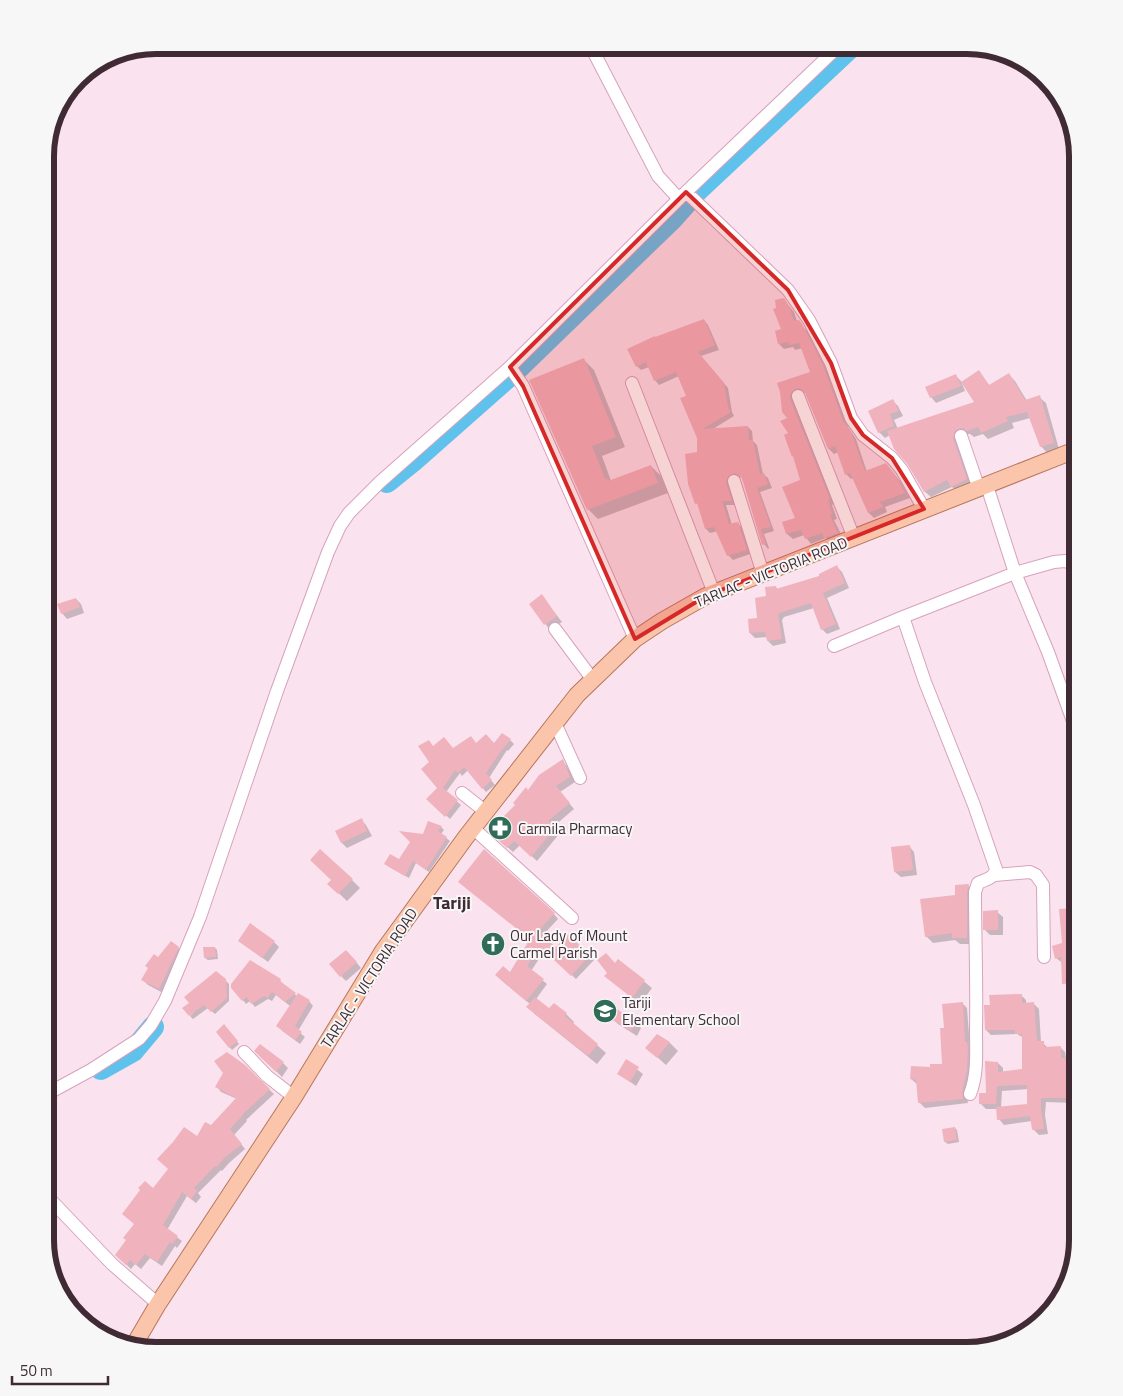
<svg xmlns="http://www.w3.org/2000/svg" width="1123" height="1396" viewBox="0 0 1123 1396" font-family="'Titillium Web',sans-serif">
	<rect width="100%" height="100%" fill="#fae3ee"/>
	<!-- shadow -->
	<path fill="#0003" fill-rule="evenodd" d="M784 300 794 312 797 321 807 331 829 374 848 427 856 439 867 472 891 470 900 481 910 498 885 507 887 512 874 518 869 513 854 478 851 479 846 474 839 452 834 454 829 449 806 393H800L834 504 832 505 837 519 834 520 843 538 831 543 826 538 811 544 804 535 793 539 787 534 784 523 797 519 801 481 789 434 788 418 781 392 812 372 803 348 795 350 793 347 784 349 779 344 782 330Z
		M704 320 708 325 719 350 701 356 728 388 732 412 734 416 713 429 748 427 752 431 753 441 757 445 763 474 768 478 772 488 760 492 774 531 764 534 769 548 768 549 764 544 742 477 733 479 735 505H726L732 525 738 523 742 528 750 554 733 560 728 555 718 531 710 533 706 529 699 505 696 503 699 438 687 396 679 376 659 385 655 380 649 367 641 370 637 366 655 338Z
		M584 360 594 370 625 447 602 456 611 481 651 466 661 476 668 493 598 519 588 509Z
		M979 372 990 386 1009 375 1015 381 1027 401 1039 397 1046 403 1059 449 1047 453 1041 446 1030 418 1012 423 1014 428 988 439 983 434 974 437 970 434H964L973 486 958 492 952 487 931 497 924 491 890 435 885 438 879 432 893 401 898 406 903 416 894 420 898 429 976 403Z
		M956 376 961 381 965 391 936 403 931 397Z
		M837 567 842 572 849 588 827 598 840 629 827 634 822 629 814 608 784 617 782 620 786 643 773 646 768 641 767 637 755 638 750 633 758 620 767 598 776 587 778 590 821 576Z
		M542 596 562 622 550 630 530 604Z
		M76 599 81 604 84 613 67 619 62 613Z
		M510 740 514 744 508 751 507 750 489 778 495 785 486 792 468 770 462 776 460 773 446 792 461 805 450 819 428 799 439 788 430 763 434 747 453 749 476 744H494Z
		M562 761 567 766 575 782 560 792 574 809 553 827 560 833 537 861 520 845 513 852 496 837 529 791Z
		M361 820 366 825 372 836 347 848 342 843 337 831Z
		M428 822 441 827 444 830 441 834 450 841 429 872 416 863 409 878 389 867 386 864 399 861 423 835Z
		M909 846 914 852 917 875 901 877 895 872Z
		M352 880 360 888 347 901 329 884Z
		M969 886 975 892 973 944H960L955 940 933 943 926 936 956 896Z
		M1078 909 1077 938 1078 975 1056 958 1064 944 1061 910Z
		M997 912 1003 917V935H990L985 930Z
		M554 914 558 919 543 935 546 938 545 940 556 949 589 956 594 960 576 979 545 950 531 971 547 984 536 999 549 1010 566 1014 574 1022 573 1024 606 1053 597 1064 536 1015 528 1007 530 1004 501 980 510 974 529 943 516 932Z
		M239 941 274 942 279 947 268 962Z
		M178 948 183 954 165 994 148 985 143 980 149 968 159 958Z
		M215 948 217 950 218 959 208 960 205 958Z
		M351 956 361 968 346 981 341 976Z
		M618 960 652 988 640 1004 606 976Z
		M225 980 229 984V1001L215 1014 208 1008 193 1019 190 1016Z
		M280 980 283 985 297 996 309 1001 313 1006 298 1031 305 1037 300 1044 281 1030 290 1006 276 995 272 1001 268 999 255 1007 250 1001 246 1004 232 987Z
		M1021 995 1026 1000V1004H1034L1039 1009 1041 1042 1043 1043 1048 1048 1060 1047 1065 1052 1066 1059H1078V1112L1073 1107 1074 1103 1046 1102 1045 1115 1048 1134 1039 1135 1034 1130 1032 1121 1004 1125 999 1119 997 1109H986L981 1104 987 1094 998 1063 1003 1068V1073L1023 1070 1024 1038 1017 1034 991 1035 986 1030 991 1006ZM1028 1089V1105L1001 1108 1002 1091Z
		M962 1003 967 1008 970 1047 972 1049 967 1098 968 1103 925 1108 919 1102 917 1084 911 1079 931 1068 943 1065 946 1030Z
		M612 1019 636 1023 641 1028 637 1036 618 1024Z
		M226 1028 239 1044 232 1050 217 1032Z
		M657 1036 670 1043 678 1051 666 1065 647 1048Z
		M256 1051 283 1063 288 1068 282 1077Z
		M626 1061 643 1074 636 1086 619 1074Z
		M244 1066 274 1094 246 1120 247 1121 234 1135 245 1149 229 1163 222 1171 221 1170 198 1193 201 1197 196 1203 187 1196 167 1230 182 1241 177 1248 175 1246 162 1266 150 1258 141 1269 135 1264 131 1269 116 1255 128 1240 153 1190 197 1138 211 1126 237 1099 221 1092 217 1087Z
		M955 1128 957 1130 959 1142 948 1144 945 1142Z"/>
	<g fill="none" stroke-linecap="round" stroke-linejoin="round">
		<!-- river -->
		<path stroke="#5fc2ec" stroke-width="22" d="M387 482 413 461 516 370 673 218 698 190 853 45
			M101 1069 133 1051 153 1027"/>
	</g>
	<!-- building -->
	<path fill="#f0b3bd" d="M784 298 789 306 794 321 799 320 802 324 823 365 843 421 851 432 865 471 886 463 895 475 905 493 880 502 883 507 868 513 850 473 845 475 835 446 828 449 805 393 800 388 795 389 790 394V399L830 499H828L832 514 830 515 838 533 824 538 822 533 805 539 801 530 786 534 782 522 795 518 782 487 800 480 793 456 792 457 784 435 788 433 780 421 787 418 782 412 780 392 777 383 810 372 799 343 789 345 788 342 778 344 775 331 781 329 773 309 776 308 775 300Z
		M704 319 715 345 698 352 724 383 728 407 731 412 702 429 748 426 749 440H753L760 474 764 473 768 484 757 488 771 527 761 529 766 544 762 545 742 478 735 473 728 476 726 483 732 501H722L729 524 738 522 747 550 727 556 714 527 705 529 697 503 695 504 688 484 685 454 697 452V438L680 398 686 396 676 372 654 381 646 362 636 367 627 349 655 336V337Z
		M584 358 616 437 592 446 605 479 607 478 608 481 651 465 658 483 587 510 529 380Z
		M979 370 989 385 1009 373 1025 400 1040 395 1054 443 1040 447 1027 412 1006 417 1008 421 981 433 978 427 967 431 963 428 958 429 955 431 953 438 967 479 951 487 947 480 924 492 908 465 894 449 887 431 974 402 961 382Z
		M956 374 961 386 930 398 925 387Z
		M893 399 899 411 890 414 894 426 878 433 868 411Z
		M837 565 845 583 823 593 836 624 821 630 811 603 779 613 778 614 782 639 767 641 765 632 749 633 748 619 757 618 755 598 766 596 765 587 776 586V589L819 576V574Z
		M542 594 557 616 544 625 529 604Z
		M76 598 80 607 61 614 57 604Z
		M502 733 511 739 504 748H503L486 773 492 780 482 789 464 767 458 773 455 770 443 788 458 800 445 817 426 799 437 788 421 769 429 762 418 746 429 740 433 746 444 737 453 748 471 736 476 743 486 734 494 743Z
		M563 759 570 777 556 786 570 803 548 821 556 827 531 857 514 841 507 848 495 837 496 834 491 829 515 805 513 803 526 787 528 790 539 775Z
		M362 818 367 831 341 843 335 831Z
		M428 821 442 826 438 831 447 837 426 870 413 861 405 876 384 864 390 854 399 859 410 842 399 831 423 834Z
		M910 845 913 870 894 872 891 847Z
		M320 849 353 879 338 894 327 884 331 880 310 860Z
		M484 849 555 913 539 930 542 933 541 935 556 947 568 934 590 955 571 976 540 947 527 966 544 979 526 1001 495 975 503 966 510 972 528 942 515 932 517 929 458 882Z
		M969 884 967 892V938H952V933L925 937 920 899 955 895V885Z
		M1076 908 1078 932 1072 933 1078 951V983L1062 984 1061 957 1055 959 1052 946 1062 943 1059 909Z
		M998 910V930H983V911Z
		M250 923 275 941 262 958 238 941Z
		M171 941 179 947 159 989 141 980 148 968 145 966 154 954 158 957Z
		M203 947H215L216 957 204 958Z
		M346 950 357 962 340 977 329 964Z
		M606 953 615 963 618 959 645 980 632 998 604 976 607 973 597 960Z
		M250 960 281 979 280 981 296 993 285 1002 272 992 268 998 264 996 251 1004 247 997 242 1001 231 988V984Z
		M216 971 226 979 227 998 211 1012 204 1005 189 1016 182 1008 189 1003 184 997Z
		M298 993 310 1000 295 1026 302 1032 295 1040 276 1026Z
		M1022 994V1003L1034 1002 1037 1041H1044V1047L1061 1046V1058H1071L1072 1078H1069L1068 1098H1041V1109L1044 1129 1032 1130 1030 1116 997 1120 996 1107 1027 1104V1085L997 1086 996 1104H979V1093H986L985 1061 998 1062V1072L1022 1069V1034H1015V1030H985L984 1005H990L989 995Z
		M535 997 549 1008 554 1003 567 1013 565 1016 598 1044 588 1056 526 1007Z
		M963 1002 965 1042H967L968 1048 967 1070 962 1092 963 1099 918 1103 916 1080 910 1079 911 1066 930 1067V1064H942L940 1028H944L942 1004Z
		M617 1009 637 1022 631 1031 611 1019Z
		M224 1024 238 1041 229 1048 216 1032Z
		M657 1034 670 1042 657 1058 645 1048Z
		M260 1044 284 1062 276 1072 254 1051Z
		M227 1052 245 1065 270 1089 243 1114V1115L230 1129 242 1144 224 1158 217 1167 215 1166 194 1188 197 1191 191 1199 182 1192 163 1225 178 1236 172 1244 170 1242 157 1262 145 1254 136 1265 130 1260 126 1265 115 1255 126 1240 123 1238 134 1224 122 1214 140 1190 138 1188 145 1181 153 1188 168 1169 157 1159 173 1142 184 1127 197 1136 205 1122 211 1125 236 1098 215 1087 223 1073 214 1061Z
		M626 1059 639 1067 630 1082 617 1074Z
		M955 1127 957 1140 944 1142 942 1129Z"/>
	<g fill="none" stroke-linecap="round" stroke-linejoin="round">
		<!-- minor casing -->
		<g stroke="#d7a2bc" stroke-width="14">
			<path id="minor" d="M590 45 658 176 679 199
				M686 192 788 290 809 320 831 363 851 418 863 435 892 458 902 470 924 509
				M632 383 714 593
				M798 396 854 538
				M961 436 979 489
				M734 481 763 574
				M987 486 1015 573 1048 652 1078 735
				M555 629 593 680
				M635 639 523 386 510 367 686 192 840 45
				M834 646 903 617
				M555 723 580 778
				M462 793 486 812
				M473 828 572 918
				M995 875 1030 872 1036 875 1043 885 1044 957
				M244 1052 267 1076 294 1097
				M970 1094C978 1074 976 1051 976 1030 977 984 975 938 975 892L978 883C986 879 994 879 996 869L974 805 925 682 903 617 1015 573 1054 562 1065 561 1073 564 1078 569
				M45 1095 91 1070 139 1039 151 1025 165 1001 200 917 277 691 328 552 340 526 349 513 380 482 510 367
				M45 1194 112 1264 158 1304"/>
		</g>
		<!-- major casing -->
		<g stroke="#b6765c" stroke-width="18">
			<path id="major" d="M134 1345 158 1304 294 1097 383 951 466 837 577 695 635 639 662 621 706 596 1078 449"/>
		</g>
		<!-- minor -->
		<use href="#minor" stroke="#fff" stroke-width="12"/>
		<!-- major -->
		<use href="#major" stroke="#fac5aa" stroke-width="16"/>
	</g>
	<!-- marked area -->
	<path fill="#d62828" fill-opacity="0.2" stroke="#d62828" stroke-width="4" stroke-linejoin="round" d="M686 192 788 290 831 363 851 418 863 435 892 458 924 509 706 596 635 639 523 386 510 367Z"/>
	<!-- icons -->
	<defs>
		<g id="pharmacy-disc" transform="scale(1.25)"><circle r="9.5" fill="#306c57" stroke="#f7f7f7"/><path d="M-2-6h4v4h4v4h-4v4h-4v-4h-4v-4h4Z" fill="#fff"/></g>
		<g id="church-disc" transform="scale(1.25)"><circle r="9.5" fill="#306c57" stroke="#f7f7f7"/><path d="M-1.2-6h2.4v3.5h3.3v2.4h-3.3V6h-2.4V-.1h-3.3v-2.4h3.3Z" fill="#fff"/></g>
		<g id="school-disc" transform="scale(1.25)"><circle r="9.5" fill="#306c57" stroke="#f7f7f7"/><path d="M0-5L7-2L0 1L-7-2ZM-4 1L0 2.5L4 1V4Q0 6-4 4Z" fill="#fff"/></g>
	</defs>
	<g fill-rule="evenodd">
		<use href="#pharmacy-disc" x="500" y="828"/>
		<use href="#church-disc" x="493" y="944"/>
		<use href="#school-disc" x="605" y="1011"/>
	</g>
	<g text-anchor="middle" dominant-baseline="central" stroke-width="4" stroke-linejoin="round" paint-order="stroke">
		<!-- street labels -->
		<g font-size="15" fill="#402b35" stroke="#f7f7f7">
			<text transform="translate(771 572) rotate(-22)">TARLAC - VICTORIA ROAD</text>
			<text transform="translate(369 978) rotate(-57)">TARLAC - VICTORIA ROAD</text>
		</g>
		<!-- poi labels -->
		<g font-size="15" fill="#402b35" stroke="#f7f7f7" text-anchor="start">
			<text x="518" y="828">Carmila Pharmacy</text>
			<text x="510" y="935">Our Lady of Mount<tspan x="510" dy="17">Carmel Parish</tspan></text>
			<text x="622" y="1002">Tariji<tspan x="622" dy="17">Elementary School</tspan></text>
		</g>
		<!-- quarter labels -->
		<g font-size="18" font-weight="bold" fill="#402b35" stroke="#f7f7f7">
			<text x="452" y="902">Tariji</text>
		</g>
	</g>
	<!-- crop -->
	<path d="M0 0H1123V1396H0ZM156 54H967A102 102 0 0 1 1069 156V1240A102 102 0 0 1 967 1342H156A102 102 0 0 1 54 1240V156A102 102 0 0 1 156 54Z" fill="#f7f7f7" fill-rule="evenodd"/>
	<path fill="none" stroke="#402b35" stroke-width="6" d="M156 54H967A102 102 0 0 1 1069 156V1240A102 102 0 0 1 967 1342H156A102 102 0 0 1 54 1240V156A102 102 0 0 1 156 54Z"/>
	<!-- scale -->
	<path d="M12 1376v8h96v-8" fill="none" stroke="#402b35" stroke-width="2.5"/>
	<text x="20" y="1376" font-size="15" fill="#402b35" stroke="#f7f7f7" stroke-width="4" paint-order="stroke">50 m</text>
</svg>
